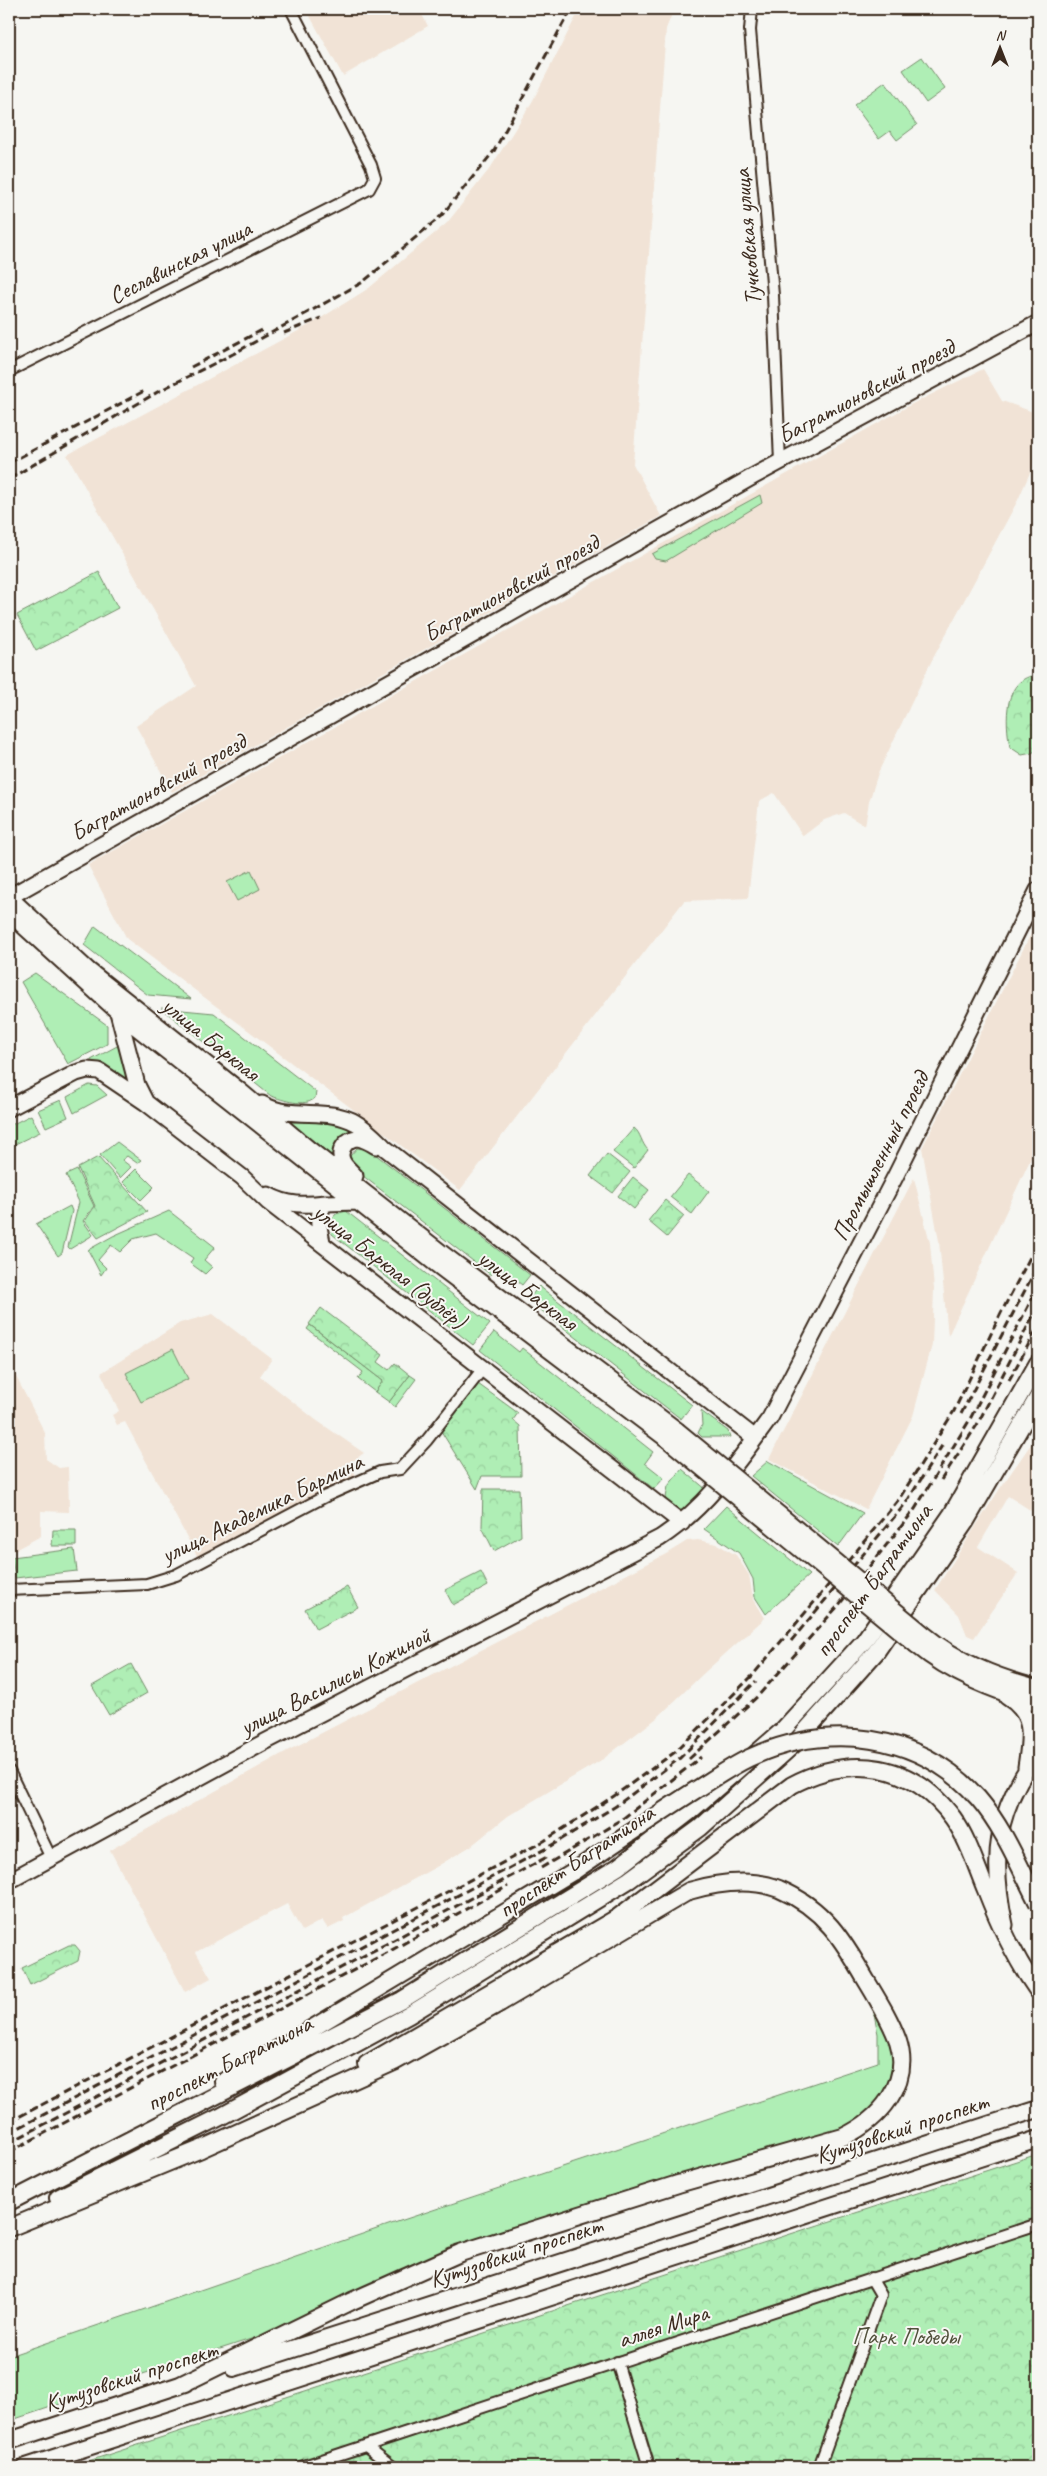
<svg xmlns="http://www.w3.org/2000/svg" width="1047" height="2476" viewBox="0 0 1047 2476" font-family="Caveat,sans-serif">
	<defs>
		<pattern id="forest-crowns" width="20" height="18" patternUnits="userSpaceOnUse" patternTransform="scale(1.25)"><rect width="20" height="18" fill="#afeeb5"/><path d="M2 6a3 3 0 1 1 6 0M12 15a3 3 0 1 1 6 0" fill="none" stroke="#97cc9b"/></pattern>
	</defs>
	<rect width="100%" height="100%" fill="#f6f6f2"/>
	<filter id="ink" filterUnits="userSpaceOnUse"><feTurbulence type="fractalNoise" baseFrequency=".02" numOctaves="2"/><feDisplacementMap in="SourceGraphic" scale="10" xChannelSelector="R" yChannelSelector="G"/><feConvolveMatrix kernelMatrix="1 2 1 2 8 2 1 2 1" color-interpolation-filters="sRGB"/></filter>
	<g filter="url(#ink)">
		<!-- built -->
		<path fill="#f1e3d6" d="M306 9H419L428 26 343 76Z
			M580 9H674L666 29 633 464 661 516 172 792 136 726 196 686 67 455 313 323 369 288 447 223 491 167 532 102Z
			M983 369 1002 401 1033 412 1038 409V454L1018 500 931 662 878 773 869 802 865 826 844 813 824 820 803 836 774 793 759 801 748 898 684 901 460 1190 127 939 88 865 912 404Z
			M1038 920V1143L948 1336 939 1241 922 1148Z
			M914 1178 930 1243 934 1289 932 1345 913 1416 866 1509 769 1459Z
			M213 1314 272 1359 260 1376 316 1420 364 1453 350 1463 356 1475 197 1556 125 1422 117 1425 112 1415 119 1411 101 1373 180 1323Z
			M9 1363 45 1433 46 1459 59 1468 68 1467 69 1512 41 1511V1536L9 1553Z
			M1038 1434V1515L1008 1496 978 1547 1018 1573 974 1638 967 1635 959 1615 935 1590 999 1490Z
			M698 1540 717 1544 736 1555 749 1575 753 1598 765 1618 705 1672 657 1718 603 1759 508 1816 471 1846 436 1867 343 1918 344 1921 328 1929 322 1920 302 1931 287 1904 196 1952 211 1978 185 1992 110 1850 287 1751 666 1554 687 1541Z"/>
		<!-- green -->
		<path fill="#afeeb5" stroke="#758c6a" d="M922 57 945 89 926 103 903 70Z
			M885 82 917 125 897 140 890 131 879 139 854 105Z
			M760 495 762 503 666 561 655 559 652 554Z
			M251 870 260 889 237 901 227 882Z
			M95 926 191 999 148 995 84 945Z
			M35 973 107 1025V1044L68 1064 21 982Z
			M161 1008 214 1013 316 1092 315 1098C305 1108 283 1100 271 1096Z
			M119 1045 131 1087 91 1063V1060Z
			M89 1085 97 1086 107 1095 74 1113 67 1097Z
			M61 1100 68 1117 46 1127 38 1110Z
			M31 1115 40 1132 9 1147V1126Z
			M286 1119 345 1125 354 1133 335 1158Z
			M117 1142 141 1160 137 1163 127 1156 122 1160 131 1167 120 1178 100 1155Z
			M357 1148 370 1150 530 1275 522 1285 498 1266 491 1275 354 1169 349 1157Z
			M136 1169 154 1187 141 1200 123 1182Z
			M77 1170 94 1206 83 1221 93 1235 70 1249 68 1247 79 1202 66 1175Z
			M688 1175 709 1191 692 1214 670 1197Z
			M70 1206 72 1211 62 1253 58 1256 36 1224Z
			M169 1211 215 1247 204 1260 212 1267 205 1274 190 1263 193 1258 156 1233 133 1239 120 1252 111 1245 98 1260 106 1268 101 1275 88 1250 113 1236Z
			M346 1211 490 1324 473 1345 332 1234 329 1222 336 1214Z
			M539 1286 692 1405 681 1419 528 1300Z
			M310 1325 383 1381 375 1392 358 1379 363 1372 307 1329Z
			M494 1332 519 1352 522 1348 653 1452 645 1463 664 1478 654 1489 480 1350Z
			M173 1349 188 1379 141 1402 126 1373Z
			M410 1375 416 1379 395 1407 389 1402Z
			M701 1411 728 1431 730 1437H702L698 1433 702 1425Z
			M768 1461 863 1513 838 1547 751 1476Z
			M682 1469 707 1490 691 1510H670L661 1504 666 1498 668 1486Z
			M726 1506 809 1575 766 1614 755 1597 753 1579 739 1553 704 1529Z
			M74 1549 77 1571 15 1578 12 1557Z
			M871 1999 889 2030 895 2058 890 2090 851 2127 639 2187 434 2256 285 2328 121 2381 66 2402 9 2421V2356L400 2221 878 2062V2034Z"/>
		<!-- forest -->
		<path fill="url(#forest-crowns)" stroke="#758c6a" d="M99 572 118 608 36 651 17 615Z
			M1038 675V749L1032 753 1022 755 1010 747C1005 721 1003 677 1038 675Z
			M634 1128C641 1133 641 1143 648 1150L634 1168 613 1152Z
			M607 1154 630 1172 613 1193 590 1176Z
			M98 1157 147 1212 98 1238 85 1221 95 1206 78 1168Z
			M633 1177 649 1190 634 1209 618 1196Z
			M665 1200 684 1216 667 1237 648 1221Z
			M321 1308 383 1355 378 1362 389 1370 395 1363 410 1375 389 1402 375 1392 383 1381 309 1324Z
			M478 1384 518 1413 513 1420 520 1426 521 1476H482L477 1489 441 1431Z
			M483 1489H519L521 1536 494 1551 482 1527Z
			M53 1530H76V1546H52Z
			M481 1572 488 1586 453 1605 445 1590Z
			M347 1587 358 1607 316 1629 305 1609Z
			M131 1664 147 1693 109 1715 92 1686Z
			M69 1945H75L80 1951 78 1961 30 1985 22 1968Z
			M1038 2154V2467H70Z"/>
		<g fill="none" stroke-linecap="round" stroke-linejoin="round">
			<!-- street casing -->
			<g stroke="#3b2a1e" stroke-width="14">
				<path id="street" d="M752 9 750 30 773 295 780 462
					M9 371 369 189 375 178 371 165 291 9
					M9 1590 147 1584 176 1575 326 1496 380 1472 400 1469 427 1440 484 1367
					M9 1771 51 1858
					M617 2362 649 2467
					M366 2446 393 2467
					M301 2467 1038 2224
					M819 2467 881 2295 871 2278"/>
			</g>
			<!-- secondary casing -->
			<g stroke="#3b2a1e" stroke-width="19">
				<path id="secondary" d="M9 897 754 476 1038 323
					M9 897 88 970 239 1090 309 1149 443 1254 677 1430
					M9 913 126 1019 436 1264 668 1440
					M118 1012 137 1085 145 1101
					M262 1104C291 1121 327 1106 356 1123 367 1129 376 1139 385 1148L755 1438
					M9 1108 76 1073 87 1070 99 1071 145 1102 242 1177 268 1202 682 1523
					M355 1176C351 1171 344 1166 342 1160 338 1150 347 1138 358 1138 364 1139 371 1143 376 1146
					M268 1195C287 1206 306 1205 326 1203
					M322 1242C319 1227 315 1215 326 1203L356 1202
					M924 1634C958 1662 996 1677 1038 1688
					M916 1645C952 1675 995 1691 1038 1704
					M1007 1697C1036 1714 1030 1739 1026 1767
					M9 1881 259 1745 660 1538C705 1509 738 1462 770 1418L895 1177 1038 890
					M1005 1925C990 1858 996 1809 1038 1753"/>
			</g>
			<!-- primary casing -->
			<g stroke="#3b2a1e" stroke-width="20">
				<path id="primary" d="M367 2064 617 1918 792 1785C851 1754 912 1762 953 1818 968 1839 976 1866 986 1890 1000 1926 1016 1960 1038 1991
					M223 2082 574 1871
					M58 2198 220 2117 409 2015 629 1880 700 1828 794 1744 876 1652 966 1521 1038 1397
					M9 2202 402 2000 618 1867 688 1813 782 1731 864 1641 952 1514 1038 1363
					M9 2228 201 2149 394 2062 500 2003 689 1891C717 1883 751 1878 779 1889 824 1908 843 1940 866 1980 878 2000 890 2019 898 2041 912 2084 879 2120 843 2137L678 2184 460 2253 352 2301 178 2386
					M234 2368 1038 2109
					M9 2441 186 2383
					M26 2467 1038 2139"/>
			</g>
			<!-- street -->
			<use href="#street" stroke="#f6f6f2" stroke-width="10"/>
			<!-- secondary -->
			<use href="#secondary" stroke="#f6f6f2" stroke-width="15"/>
			<!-- primary -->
			<use href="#primary" stroke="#f6f6f2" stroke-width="16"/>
			<!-- rail -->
			<path stroke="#3b2a1e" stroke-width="3" stroke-dasharray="8 4" stroke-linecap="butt" d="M284 333 321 318
				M191 367 264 329
				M9 463 146 390
				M9 479 161 390 233 354 363 282 441 216 494 151 571 9
				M1009 1380 1038 1327
				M961 1414 1038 1265
				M941 1480 977 1425 1038 1306
				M791 1641 906 1503 943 1444
				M689 1759 758 1696 838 1606 915 1509 969 1421 1038 1287
				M541 1868 621 1820 701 1757
				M9 2122 544 1841 614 1796 675 1752 752 1676 821 1594 899 1499 954 1411 1001 1313 1038 1242
				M9 2133 547 1848 616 1806 680 1758 756 1681
				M9 2143 386 1944 547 1857
				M9 2152 390 1951 508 1886"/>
			<!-- secondary-bridge casing -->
			<g stroke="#3b2a1e" stroke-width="19" stroke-linecap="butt">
				<path id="secondary-bridge" d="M677 1430 924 1634
					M668 1440 916 1645"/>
			</g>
			<!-- primary-bridge casing -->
			<g stroke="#3b2a1e" stroke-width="20" stroke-linecap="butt">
				<path id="primary-bridge" d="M574 1871C614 1844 653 1817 694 1791 712 1780 730 1767 749 1758 828 1722 919 1732 978 1798 1004 1828 1020 1868 1038 1903"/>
			</g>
			<!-- secondary-bridge -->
			<use href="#secondary-bridge" stroke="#f6f6f2" stroke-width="15"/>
			<!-- primary-bridge -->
			<use href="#primary-bridge" stroke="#f6f6f2" stroke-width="16"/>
		</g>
	</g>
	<g text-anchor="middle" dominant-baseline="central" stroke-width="4" stroke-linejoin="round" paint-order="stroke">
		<!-- street labels -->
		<g font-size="24" fill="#3b2a1e" stroke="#f6f6f2">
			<text transform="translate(747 237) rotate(-95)">Тучковская улица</text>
			<text transform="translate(180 262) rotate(-27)">Сеславинская улица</text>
			<text transform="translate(866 391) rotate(-28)">Багратионовский проезд</text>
			<text transform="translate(511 588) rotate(-29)">Багратионовский проезд</text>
			<text transform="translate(158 787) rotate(-29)">Багратионовский проезд</text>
			<text transform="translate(211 1039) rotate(39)">улица Барклая</text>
			<text transform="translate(880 1156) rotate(-63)">Промышленный проезд</text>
			<text transform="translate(390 1266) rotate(38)">улица Барклая (дублёр)</text>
			<text transform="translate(528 1290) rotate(37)">улица Барклая</text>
			<text transform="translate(262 1508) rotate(-26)">улица Академика Бармина</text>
			<text transform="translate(873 1580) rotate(-54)">проспект Багратиона</text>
			<text transform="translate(335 1681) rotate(-27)">улица Василисы Кожиной</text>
			<text transform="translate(576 1861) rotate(-34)">проспект Багратиона</text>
			<text transform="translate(229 2063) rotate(-27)">проспект Багратиона</text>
			<text transform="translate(902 2128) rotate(-18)">Кутузовский проспект</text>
			<text transform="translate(516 2252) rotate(-18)">Кутузовский проспект</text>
			<text transform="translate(663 2326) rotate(-18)">аллея Мира</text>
			<text transform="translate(131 2376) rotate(-18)">Кутузовский проспект</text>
		</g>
		<!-- park labels -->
		<g font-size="24" fill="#52513c" stroke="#f6f6f2">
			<text x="906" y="2336">Парк Победы</text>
		</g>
	</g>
	<!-- margin -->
	<rect width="1047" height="2476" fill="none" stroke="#f6f6f2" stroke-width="30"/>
	<rect x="15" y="15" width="1017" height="2446" fill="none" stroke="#3b2a1e" stroke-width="2" filter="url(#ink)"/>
	<!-- north arrow -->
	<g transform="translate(1000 48)" stroke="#f6f6f2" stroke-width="4" paint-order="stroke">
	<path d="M0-4L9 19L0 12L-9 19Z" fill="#3b2a1e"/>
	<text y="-8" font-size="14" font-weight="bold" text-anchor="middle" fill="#3b2a1e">N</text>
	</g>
</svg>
